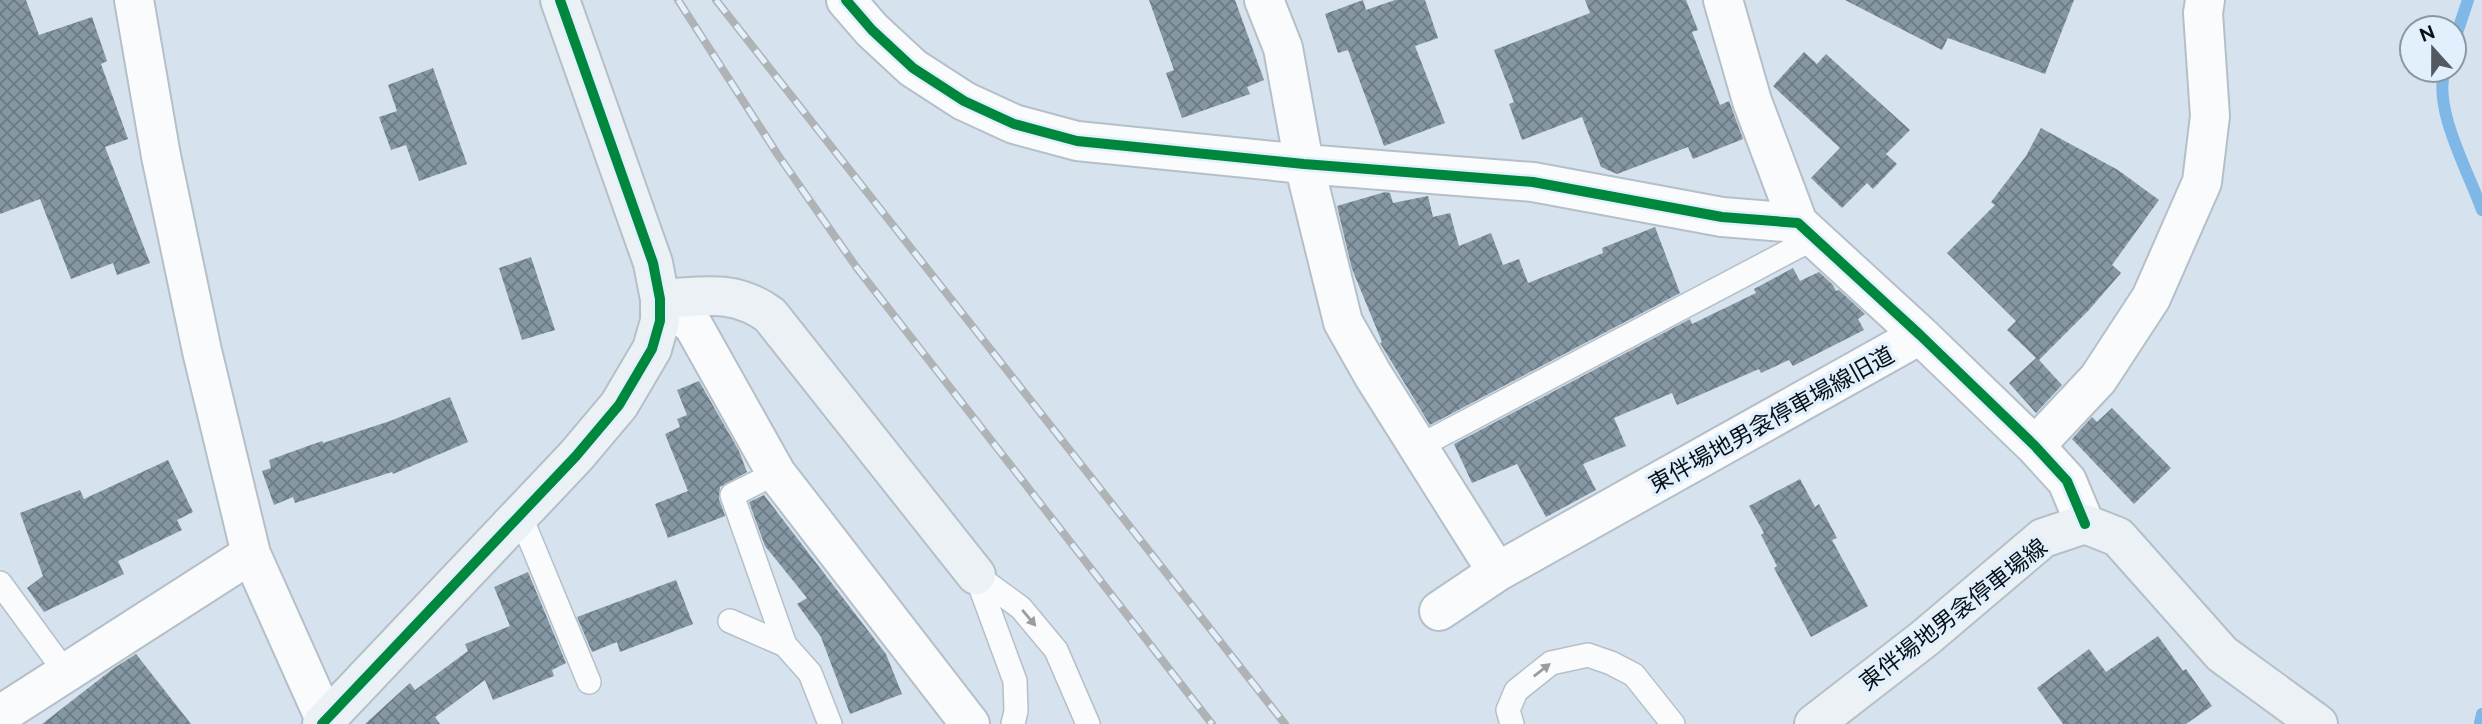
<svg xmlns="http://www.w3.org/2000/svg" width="2482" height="724" viewBox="0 0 2482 724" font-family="Raleway,'Noto Sans JP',sans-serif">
	<defs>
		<pattern id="building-cross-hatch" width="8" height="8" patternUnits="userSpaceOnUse" patternTransform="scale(1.75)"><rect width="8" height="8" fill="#8697a4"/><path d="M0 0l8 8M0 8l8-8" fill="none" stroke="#6c7a85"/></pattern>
	</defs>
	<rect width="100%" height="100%" fill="#d6e3ee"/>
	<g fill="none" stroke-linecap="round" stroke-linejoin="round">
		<!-- stream -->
		<path stroke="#7fb8e7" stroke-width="12" d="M2454 42 2468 0
			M2445 70C2432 107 2469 173 2482 210
			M2480 723 2482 714"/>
	</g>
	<!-- building -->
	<path fill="url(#building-cross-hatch)" d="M0 0H26L39 35 92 17 107 61 101 64 128 139 105 147 150 263 117 275 113 263 71 279 40 199 0 214Z
		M1149 0H1235L1264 80 1247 87 1250 94 1182 118 1166 73 1174 70Z
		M1363 0 1366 10 1395 0H1425L1438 38 1415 46 1445 123 1384 146 1348 50 1338 53 1325 14Z
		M1585 0H1686L1698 30 1692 32 1720 105 1729 101 1743 139 1693 159 1688 147 1617 174 1601 167 1582 117 1522 140 1509 104 1514 102 1494 50 1590 13Z
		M1845 0H2074L2045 74 1948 38 1942 50Z
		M1804 52 1817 64 1826 54 1910 130 1886 154 1897 164 1873 189 1867 183 1842 208 1811 178 1840 148 1773 86Z
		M433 68 467 164 419 181 406 145 391 150 379 117 397 111 388 85Z
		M2041 128 2118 170 2159 200 2112 265 2121 273 2088 311 2039 360 2062 385 2036 413 2009 383 2036 358 2007 330 2016 321 1947 253 1995 205 1991 202 2026 156Z
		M1385 192 1390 193 1393 203 1428 196 1433 217 1450 213 1459 246 1491 233 1503 265 1519 259 1528 283 1603 253 1602 248 1655 227 1680 293 1430 425 1380 343 1382 342 1352 269 1337 206Z
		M531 257 555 330 522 340 499 268Z
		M1793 268 1800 281 1819 272 1833 285 1836 291 1839 290 1865 314 1858 319 1864 330 1793 366 1789 360 1761 373 1759 369 1677 405 1672 393 1614 418 1626 446 1583 464 1596 490 1546 517 1517 464 1472 483 1454 444 1690 319 1692 324 1756 293 1754 289Z
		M699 381 739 451 747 472 720 487 719 499 725 516 668 538 655 504 688 491 665 434 680 427 677 419 687 415 677 390Z
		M450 397 468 442 393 474 392 472 295 503 293 497 274 505 262 471 271 468 269 460 322 441 323 443 390 421Z
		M2112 408 2171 468 2134 504 2072 439 2092 417 2097 422Z
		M168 460 193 512 177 520 182 530 118 561 124 574 44 612 27 588 43 576 20 513 80 490 84 499Z
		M1800 479 1815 507 1819 504 1837 538 1832 540 1868 606 1811 637 1774 568 1777 566 1761 535 1764 533 1749 506Z
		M764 495 886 654 902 694 850 714 821 637 797 604 807 598 765 546 749 502Z
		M528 572 566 663 552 670 554 676 493 700 485 680 435 717 440 724H365L410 683 415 690 468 651 465 644 510 626 494 587Z
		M676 580 693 624 620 652 617 642 592 652 577 617Z
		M2158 636 2183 671 2186 669 2212 706 2186 724H2063L2037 688 2089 649 2106 672Z
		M136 654 191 724H42L114 668Z"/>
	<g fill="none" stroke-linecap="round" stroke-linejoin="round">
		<!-- lane casing -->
		<g stroke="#b5bfc8" stroke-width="26">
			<path id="lane" d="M1418 447 1814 238
				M776 473 732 495 785 645
				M520 515 589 682
				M976 575 1021 608 1056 650 1088 724
				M976 575 1015 681 1016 711 1013 724
				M0 583 66 673
				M730 621 785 645 810 673 830 724
				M1512 724 1508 710 1516 691 1551 663 1588 655 1611 663 1634 675 1673 724"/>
		</g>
		<!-- street casing -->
		<g stroke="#b5bfc8" stroke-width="42">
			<path id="street" d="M134 0 161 156 202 351 251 554 327 724
				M846 0 872 30 913 68 964 101 1014 124 1077 141 1304 164 1533 182 1722 217 1798 223 1920 335 2035 446 2067 481 2085 524
				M1264 0 1283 48 1304 164 1343 322 1373 375 1497 572
				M1723 0 1752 101 1798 223
				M660 299 693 325 776 473 970 724
				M2035 446 2098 379 2151 298 2202 182 2210 116 2203 13 2205 0
				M1439 611 1497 572 1920 335
				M0 715 251 554"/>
		</g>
		<!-- secondary casing -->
		<g stroke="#b5bfc8" stroke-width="42">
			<path id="secondary" d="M660 299C702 297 733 288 770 315L976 575
				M322 724 576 456 619 405 652 349 660 321V299L653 263 560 0
				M1814 724 1925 638 2043 538 2085 524 2118 537 2222 654 2318 724"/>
		</g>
		<!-- lane -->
		<use href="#lane" stroke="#f9fbfc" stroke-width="23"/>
		<!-- street -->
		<use href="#street" stroke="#f9fbfc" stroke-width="38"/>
		<!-- secondary -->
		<use href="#secondary" stroke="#ecf1f6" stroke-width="38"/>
		<!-- rail casing -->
		<g stroke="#b0b3b5" stroke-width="8">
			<path id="rail" d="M678 0 778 155 857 268 1212 724
				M716 0 1285 724"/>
		</g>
		<!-- rail -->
		<use href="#rail" stroke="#e2f0fd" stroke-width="5" stroke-dasharray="16" stroke-linecap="butt"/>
		<!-- cycleway casing -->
		<g stroke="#e2f0fd" stroke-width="15">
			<path id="cycleway" d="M846 0 872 30 913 68 964 101 1014 124 1077 141 1304 164 1533 182 1722 217 1798 223 1920 335 2035 446 2067 481 2085 524
				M322 724 576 456 619 405 652 349 660 321V299L653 263 560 0"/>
		</g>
		<!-- cycleway -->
		<use href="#cycleway" stroke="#00873e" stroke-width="10"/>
	</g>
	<!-- one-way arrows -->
	<defs><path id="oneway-solid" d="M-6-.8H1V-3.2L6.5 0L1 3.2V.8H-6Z" transform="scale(1.75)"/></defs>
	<g fill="#999da1">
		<use href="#oneway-solid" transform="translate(1029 618) rotate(50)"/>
		<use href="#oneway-solid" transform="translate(1542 670) rotate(-38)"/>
	</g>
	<g text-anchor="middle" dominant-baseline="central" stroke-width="7" stroke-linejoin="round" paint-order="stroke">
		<!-- street labels -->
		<g font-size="23" fill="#091118" stroke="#e2f0fd">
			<text transform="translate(1771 419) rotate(-29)">東伴場地男衾停車場線旧道</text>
			<text transform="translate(1953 614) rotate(-38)">東伴場地男衾停車場線</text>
		</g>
	</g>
	<!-- north arrow -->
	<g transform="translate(2433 49) rotate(339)"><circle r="33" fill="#e2f0fd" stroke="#8b97a1" stroke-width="2"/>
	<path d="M0-5L12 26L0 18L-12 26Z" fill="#515a63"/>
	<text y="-10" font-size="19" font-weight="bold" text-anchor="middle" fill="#091118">N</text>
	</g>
</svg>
